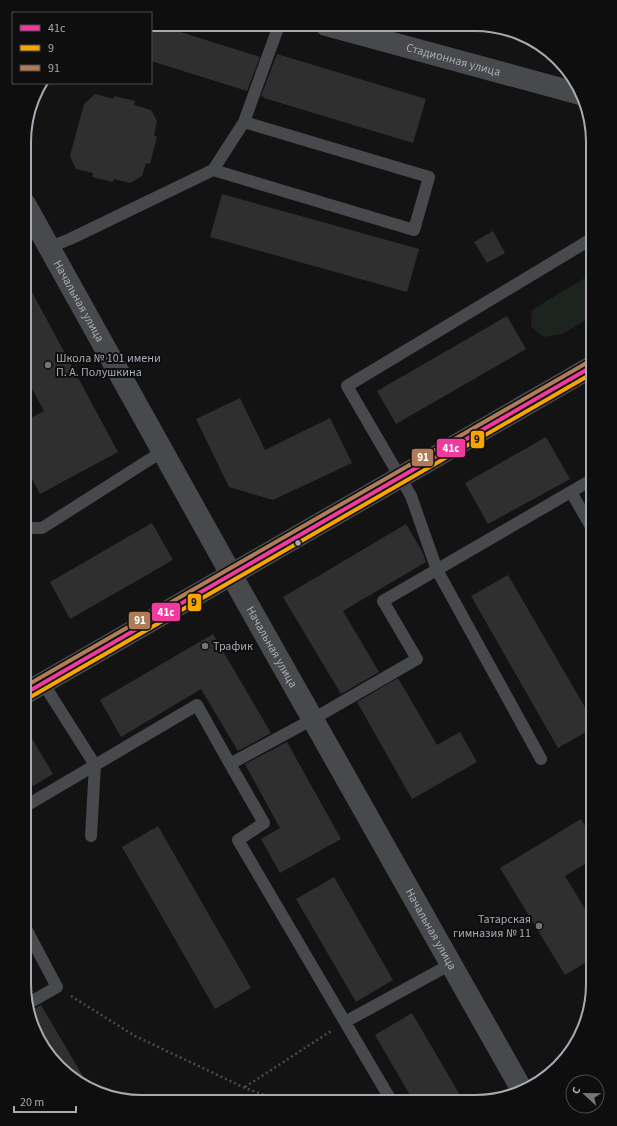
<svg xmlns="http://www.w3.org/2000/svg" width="617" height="1126" viewBox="0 0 617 1126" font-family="'Source Sans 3',sans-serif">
	<rect width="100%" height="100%" fill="#131314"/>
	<!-- green -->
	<path fill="#1d231e" d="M593 273V316L562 334 544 337 531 327 532 310Z"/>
	<!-- building -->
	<path fill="#2f2f30" d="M151 24H155L260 57 247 91 151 61Z
		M277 54 426 99 413 143 264 98V97L261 96Z
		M95 94 114 99V96L135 101 134 105 151 110 157 121 154 135 157 137 150 164 146 163 142 176 130 183 114 179 113 182 92 177 93 173 76 169 70 156 84 104Z
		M222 194 419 249 407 292 210 237Z
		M493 231 505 253 487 263 474 242Z
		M25 279 118 452 40 494 25 466V421L44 411 25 376Z
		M507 316 526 349 396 424 377 391Z
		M240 398 265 450 330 418 352 463 273 500 229 487 196 419Z
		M546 437 570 479 488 524 465 483Z
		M152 523 173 560 70 619 50 582Z
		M406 524 423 553 426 562 343 611 379 672 341 694 283 597Z
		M508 575 593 721V728L558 748 471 596Z
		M213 634 271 733 238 751 201 689 121 737 100 700Z
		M398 678 437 745 460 732 477 762 412 799 357 702Z
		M24 725 53 774 33 786 29 779 24 782Z
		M287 742 341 839 280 873 261 839 280 828 245 764Z
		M581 819 593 839V859L565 876 593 922V958L565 975 500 868Z
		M158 826 251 988 215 1009 122 847Z
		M334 877 393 980 356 1002 296 899Z
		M24 977 33 992 26 996 24 984Z
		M41 1005 84 1078 80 1080 64 1073 30 1022 29 1011Z
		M412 1013 464 1102H414L375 1035Z"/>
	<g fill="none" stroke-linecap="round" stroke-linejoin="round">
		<!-- path -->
		<path stroke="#494b4d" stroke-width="2.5" stroke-dasharray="2 3" stroke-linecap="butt" d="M71 996 135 1036 245 1088 281 1101
			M245 1087 331 1031"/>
		<!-- lane -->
		<path stroke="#48494c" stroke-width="12" d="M213 170 414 230 429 177 244 122
			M50 247 70 239 213 170 244 122 279 25
			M571 492 593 530
			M25 528H42L163 451
			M43 683 95 765 91 836
			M541 759 437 570 411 496 347 386 593 238
			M230 764 264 823 238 840 392 1102
			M24 807 197 705 230 764 313 719 417 659 383 601 593 479
			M24 925 57 987 27 1004
			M345 1022 451 964"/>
		<!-- street -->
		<g stroke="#48494c" stroke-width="22">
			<path id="s1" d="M326 25 580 94"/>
			<path id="s2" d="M25 204 241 592 522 1090"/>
		</g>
		<!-- secondary -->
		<path stroke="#47484a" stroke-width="22" d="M24 694 593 366"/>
		<!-- bus-1 casing -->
		<g stroke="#0e0e0f" stroke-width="7">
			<path id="bus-1" d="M24 694 593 366"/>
		</g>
		<!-- bus-2 casing -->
		<g stroke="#0e0e0f" stroke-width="7">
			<path id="bus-2" d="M27 699 593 373"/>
		</g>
		<!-- bus-3 casing -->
		<g stroke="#0e0e0f" stroke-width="7">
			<path id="bus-3" d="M24 687 590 361"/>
		</g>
		<!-- bus-1 -->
		<use href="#bus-1" stroke="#f13a9d" stroke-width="4"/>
		<!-- bus-2 -->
		<use href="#bus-2" stroke="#f7a600" stroke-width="4"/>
		<!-- bus-3 -->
		<use href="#bus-3" stroke="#b07c57" stroke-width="4"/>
	</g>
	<!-- markers -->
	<g fill="#72767b" stroke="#0e0e0f" stroke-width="1.5">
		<circle cx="48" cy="365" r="4"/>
		<circle cx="205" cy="646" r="4"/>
		<circle cx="539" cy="926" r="4"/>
	</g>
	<circle fill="#a5abb3" stroke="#0e0e0f" stroke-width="1.5" cx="298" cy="543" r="3.5"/>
	<g text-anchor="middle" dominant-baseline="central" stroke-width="4" stroke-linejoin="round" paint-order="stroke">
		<!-- street labels -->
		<g font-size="12" fill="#a5abb3" stroke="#0e0e0f">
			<text stroke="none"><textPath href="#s1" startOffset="132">Стадионная улица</textPath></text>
			<text stroke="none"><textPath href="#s2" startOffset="111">Начальная улица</textPath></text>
			<text stroke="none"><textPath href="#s2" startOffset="507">Начальная улица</textPath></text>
			<text stroke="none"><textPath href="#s2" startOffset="831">Начальная улица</textPath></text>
		</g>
		<!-- poi labels -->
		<g font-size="12" fill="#a5abb3" stroke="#0e0e0f" text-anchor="start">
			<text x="56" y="358">Школа № 101 имени<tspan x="56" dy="14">П. А. Полушкина</tspan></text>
			<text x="213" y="646">Трафик</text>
			<text x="531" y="919" text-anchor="end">Татарская<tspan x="531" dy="14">гимназия № 11</tspan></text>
		</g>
	</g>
	<!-- crop -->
	<path d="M0 0H617V1126H0ZM142 31H475A111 111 0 0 1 586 142V984A111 111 0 0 1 475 1095H142A111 111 0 0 1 31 984V142A111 111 0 0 1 142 31Z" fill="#0e0e0f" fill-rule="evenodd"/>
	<path fill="none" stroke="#a5abb3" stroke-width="2" d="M142 31H475A111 111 0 0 1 586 142V984A111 111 0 0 1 475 1095H142A111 111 0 0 1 31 984V142A111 111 0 0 1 142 31Z"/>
	<g stroke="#0e0e0f" stroke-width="1.5">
		<rect x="470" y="430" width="15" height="19" rx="4" fill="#f7a600"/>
		<rect x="436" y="438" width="30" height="20" rx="4" fill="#f13a9d"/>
		<rect x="411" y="448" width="23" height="19" rx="4" fill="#b07c57"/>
		<rect x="187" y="593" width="15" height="19" rx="4" fill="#f7a600"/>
		<rect x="151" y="602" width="30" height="20" rx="4" fill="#f13a9d"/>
		<rect x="128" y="611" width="23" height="19" rx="4" fill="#b07c57"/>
	</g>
	<g font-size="11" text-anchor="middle" font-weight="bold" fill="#fff">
		<text x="451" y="452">41с</text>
		<text x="423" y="461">91</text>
		<text x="166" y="616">41с</text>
		<text x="140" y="624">91</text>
	</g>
	<g font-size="11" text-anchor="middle" font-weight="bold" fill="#111">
		<text x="477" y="443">9</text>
		<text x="194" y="606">9</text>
	</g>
	<!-- legend -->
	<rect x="12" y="12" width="140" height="72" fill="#0e0e0f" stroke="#4a4d51"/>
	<rect x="20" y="25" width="20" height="6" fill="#f13a9d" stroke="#4a4d51"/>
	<text x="48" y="32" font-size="12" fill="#a5abb3">41с</text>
	<rect x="20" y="45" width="20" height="6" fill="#f7a600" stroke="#4a4d51"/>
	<text x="48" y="52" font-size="12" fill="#a5abb3">9</text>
	<rect x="20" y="65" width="20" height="6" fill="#b07c57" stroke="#4a4d51"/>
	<text x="48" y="72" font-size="12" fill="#a5abb3">91</text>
	<!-- north arrow -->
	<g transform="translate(585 1094) rotate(292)"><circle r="19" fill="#0e0e0f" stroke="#4a4d51"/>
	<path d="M0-3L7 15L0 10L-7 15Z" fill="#72767b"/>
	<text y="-6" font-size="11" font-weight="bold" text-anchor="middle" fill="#a5abb3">С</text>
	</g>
	<!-- scale -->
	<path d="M14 1106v6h62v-6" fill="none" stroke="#a5abb3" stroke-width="2"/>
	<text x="20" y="1106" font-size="12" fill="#a5abb3" stroke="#0e0e0f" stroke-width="3" paint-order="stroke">20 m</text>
</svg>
